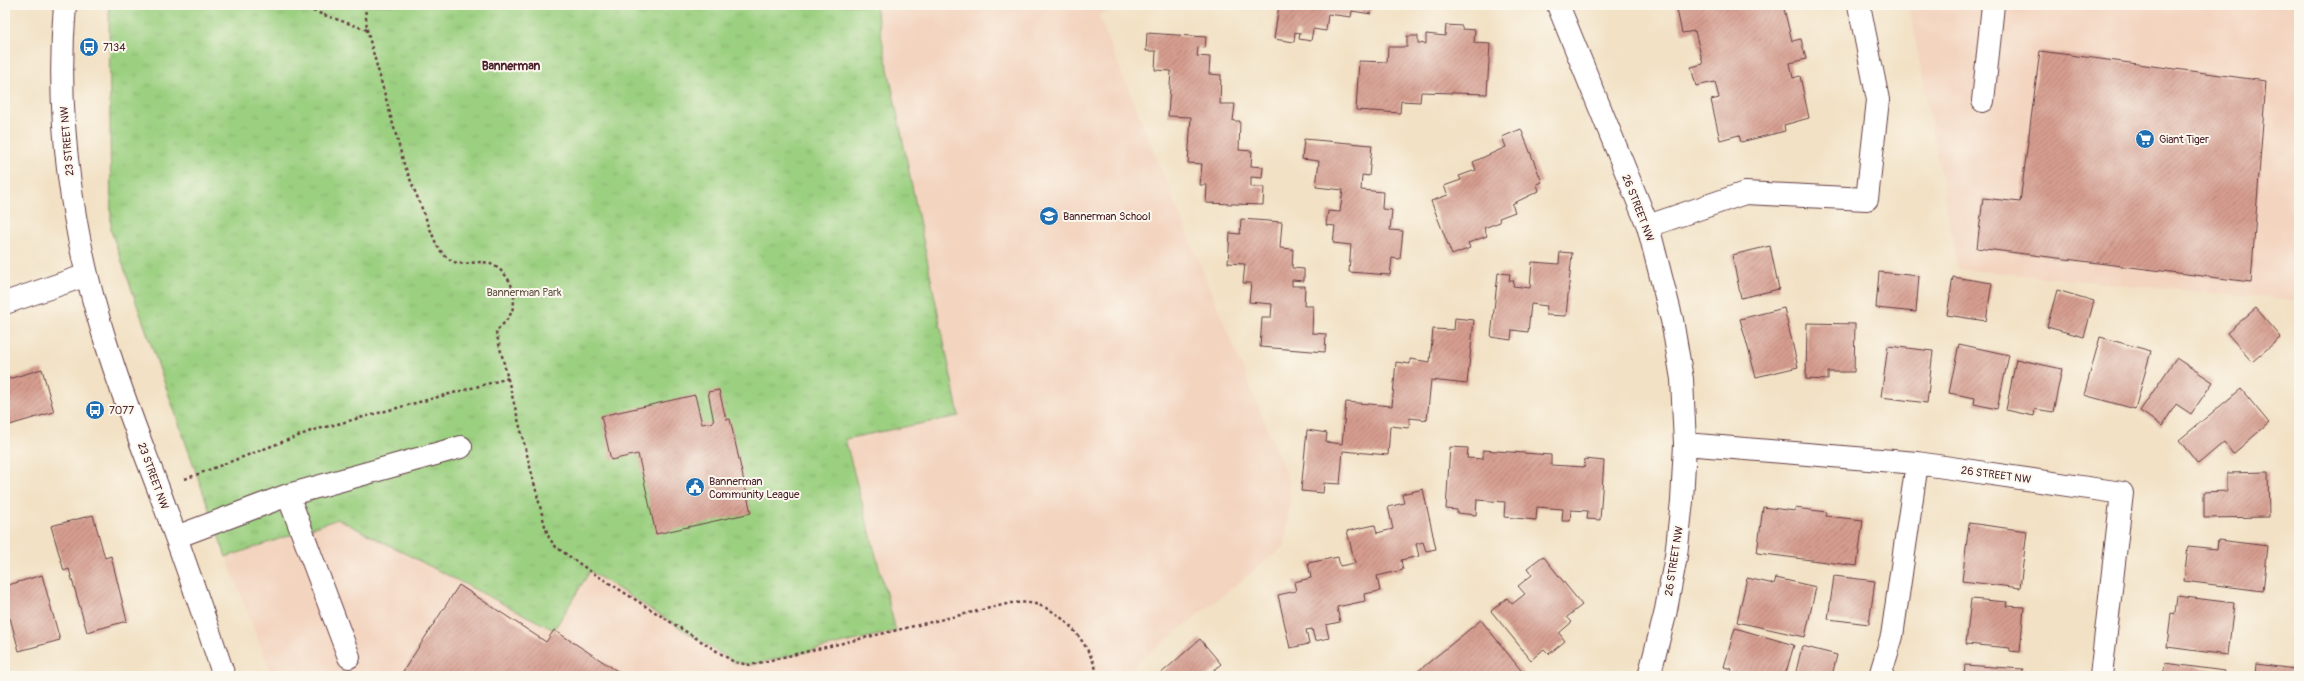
<svg xmlns="http://www.w3.org/2000/svg" width="2304" height="681" viewBox="0 0 2304 681" font-family="Pangolin,sans-serif">
	<defs>
		<pattern id="park-tufts" width="24" height="20" patternUnits="userSpaceOnUse"><rect width="24" height="20" fill="#9cd081"/><path d="M3 7l-1-3M5 7V3M7 7l1-3M15 17l-1-3M17 17v-4M19 17l1-3" fill="none" stroke="#88b270"/></pattern>
		<pattern id="building-hatch" width="6" height="6" patternUnits="userSpaceOnUse"><rect width="6" height="6" fill="#d59d8f"/><path d="M-1 1l2-2M0 6l6-6M5 7l2-2" fill="none" stroke="#af7f75"/></pattern>
	</defs>
	<rect width="100%" height="100%" fill="#fbf7ec"/>
	<filter id="ink" filterUnits="userSpaceOnUse"><feTurbulence type="fractalNoise" baseFrequency=".025" numOctaves="2"/><feDisplacementMap in="SourceGraphic" scale="8" xChannelSelector="R" yChannelSelector="G"/><feConvolveMatrix kernelMatrix="1 2 1 2 8 2 1 2 1" color-interpolation-filters="sRGB"/></filter>
	<filter id="wash" filterUnits="userSpaceOnUse"><feTurbulence type="fractalNoise" baseFrequency=".012" numOctaves="4" result="noise"/><feDisplacementMap in="SourceGraphic" scale="16" xChannelSelector="R" yChannelSelector="G"/><feGaussianBlur stdDeviation="0.9" result="paint"/><feColorMatrix in="noise" values="0 0 0 0 0 0 0 0 0 0 0 0 0 0 0 0 0 1.4 0 .05"/><feComposite in="paint" operator="in"/></filter>
	<g filter="url(#wash)">
		<rect width="100%" height="100%" fill="#f2e1c4"/>
		<!-- built -->
		<path fill="#f3d4bf" d="M875 5H1124L1098 15 1291 486 1285 546 1133 666 1136 676H272L226 557 338 519 554 630 590 571 734 662 750 665 896 631 844 439 959 416Z
			M1909 5H2299V301L1958 269Z"/>
		<!-- park -->
		<path fill="url(#park-tufts)" stroke="#737856" d="M109 5H875L959 416 845 439 896 631 750 665 734 662 590 571 554 630 338 519 226 557 111 231Z"/>
		<g id="blocks">
			<!-- building -->
			<path fill="url(#building-hatch)" d="M1279 5H1372L1371 14 1352 11 1351 17 1328 14 1326 31 1313 29 1311 41 1299 39 1300 33 1295 32 1294 42 1274 39Z
				M1676 5H1793L1794 7 1784 9 1792 41 1801 39 1806 59 1790 63 1793 78 1800 76 1809 118 1784 125 1785 131 1741 142 1739 135 1720 140 1711 100 1719 98 1715 82 1696 86 1691 67 1703 64 1695 31 1682 33Z
				M1446 25 1462 26V29L1475 30 1474 43 1490 44 1487 94 1421 92 1420 102 1401 101 1400 113 1356 110 1359 61 1387 62 1388 47H1407V36H1418V43L1426 44V34L1445 36Z
				M1147 33 1206 37 1205 48 1198 47 1197 56 1210 57 1209 74 1221 75 1220 104H1235L1233 121H1240L1239 150 1252 151 1251 166 1263 167 1262 178 1251 177V187H1264L1263 205 1206 203 1207 185H1200L1202 164 1188 163 1191 117 1168 116 1171 71 1155 70 1156 51H1146Z
				M2040 51 2266 81 2251 282 1977 248 1983 198 2020 202Z
				M1521 129 1542 182 1537 184 1539 191 1512 204 1515 212 1499 218 1500 222 1484 228 1487 236 1468 243 1470 248 1452 255 1431 201 1448 195 1444 186 1461 180 1459 176 1476 170 1473 162 1506 147 1502 137Z
				M1304 139 1372 145 1369 176 1362 175 1361 190 1383 192 1382 209 1392 210 1390 230 1403 231 1400 259 1392 258 1390 275 1349 272 1351 245 1333 243 1335 226 1326 225 1328 211 1340 212 1343 190 1316 187 1319 161 1302 159Z
				M1241 219 1282 222 1280 248 1293 249 1292 268 1304 269V281L1292 280V286H1305L1304 306H1313L1312 333 1326 334 1325 352 1260 347 1262 318H1271L1272 304 1249 302 1251 283H1243L1245 264 1228 263 1230 233 1240 234Z
				M1770 246 1779 289 1741 298 1732 255Z
				M1560 252 1572 253 1566 316 1546 315 1547 306 1531 304 1528 332 1512 330 1511 340 1491 337 1498 273 1510 274 1509 281H1514L1513 286 1530 288 1532 262 1559 264Z
				M1879 272 1919 276 1916 312 1876 308Z
				M1953 277 1992 283 1986 321 1947 315Z
				M2057 290 2094 301 2084 337 2047 327Z
				M1784 308 1798 367 1756 377 1740 319Z
				M2256 308 2281 337 2252 362 2227 333Z
				M1455 318 1474 320 1467 384 1431 380 1427 420 1410 418 1409 428 1390 426 1388 455 1343 451 1340 484 1324 483 1323 493 1301 491 1307 430 1327 433 1326 442 1342 444 1346 402 1392 406 1396 362 1410 364V359L1430 362 1433 329 1454 330Z
				M1807 323 1855 324 1854 372H1828V380L1806 379Z
				M2100 337 2151 351 2135 409 2084 395Z
				M1959 344 2009 355 1997 409 1974 404 1975 398 1949 393Z
				M1888 346 1933 351 1927 403 1881 397Z
				M2176 358 2213 382 2191 414 2176 404 2162 426 2140 411Z
				M2016 359 2062 369 2053 412 2035 409 2034 416 2006 410Z
				M42 369 54 412 6 426 5 380Z
				M2241 389 2269 423 2233 454 2224 442 2198 464 2179 440Z
				M719 390 726 419H730L751 513 656 534 638 454 611 460 601 416 695 395 702 424 714 422 708 392Z
				M1450 447 1468 448 1467 458 1483 459V450L1551 455V465L1584 467 1585 459 1604 461 1600 520 1587 519 1588 511 1571 510 1570 521H1562L1563 509 1537 507 1536 520 1504 517 1505 502 1477 500 1476 515 1457 513V510L1446 509Z
				M2268 472 2269 517 2204 518V492L2227 491V473Z
				M1423 489 1436 549 1426 551 1423 542 1416 544 1419 556 1401 560 1403 570 1377 576 1380 591 1364 594 1365 601 1337 607 1340 622 1326 625 1329 638 1315 641 1312 629 1306 630 1309 644 1290 648 1278 595 1296 591 1294 582 1311 578 1308 563 1338 557 1340 566 1355 563 1347 531 1375 525 1377 533 1393 529 1388 507 1404 503 1402 494Z
				M1763 507 1795 511V508L1827 512 1826 516 1863 520 1857 566 1757 553Z
				M93 515 105 558 111 556 127 621 87 632 69 569 64 571 51 526Z
				M1969 523 2027 531 2020 588 1962 581Z
				M2218 540 2268 546 2263 591 2184 581 2188 546 2217 549Z
				M1543 556 1582 605 1567 617 1572 622 1559 633 1565 641 1549 654 1544 649 1531 660 1491 611 1507 598 1512 604 1525 594 1518 586 1532 575 1527 568Z
				M42 575 60 640 19 651 10 618 6 620 5 616V586Z
				M1834 576 1875 581 1869 624 1828 619Z
				M1747 578 1774 584 1776 578 1816 587 1805 637 1737 622Z
				M459 585 546 642 554 630 625 676H400Z
				M2177 596 2234 603 2228 655 2167 647 2171 613 2175 614Z
				M1971 599 2007 602 2006 606 2024 607 2020 652 2010 651V648L1966 644Z
				M1481 620 1524 674 1522 676H1501L1498 674 1495 676H1412Z
				M1735 628 1794 645 1785 676H1730L1732 669 1724 667Z
				M1200 639 1221 664 1207 676H1158Z
				M1802 646 1837 655 1832 676H1795Z
				M2165 663 2224 671 2223 676H2163Z
				M2256 664 2295 669 2294 676H2255Z
				M1965 665 2023 669 2022 676H1964Z"/>
		</g>
	</g>
	<g filter="url(#ink)">
		<use href="#blocks" fill-opacity="0" stroke="#633c42" stroke-width="1"/>
		<g fill="none" stroke-linecap="round" stroke-linejoin="round">
			<!-- minor casing -->
			<g stroke="#633c42" stroke-width="24">
				<path id="minor" d="M65 5C55 118 72 236 106 343 121 392 140 440 158 488 181 550 203 613 224 676
					M1558 5 1648 226 1672 320 1682 379 1685 444 1682 501 1676 556 1665 615 1649 676
					M1983 101 1993 5
					M1648 226 1745 193 1867 199 1878 100 1859 5
					M5 303 87 275
					M1685 444 1917 463 2122 493 2101 676
					M288 495 349 657
					M176 537 288 495 461 447
					M1880 676 1892 636 1917 463"/>
			</g>
			<!-- path -->
			<path stroke="#633c42" stroke-width="2.5" stroke-dasharray="3 3" stroke-linecap="butt" d="M296 5 367 30
				M365 5 367 30 404 164 437 246C442 253 448 261 458 263 468 265 479 260 488 263 508 270 520 293 511 313 508 320 501 326 496 332L545 526 549 538 556 547 590 571 734 662 750 665 1011 603C1017 603 1024 602 1030 603 1063 608 1090 645 1098 676
				M185 479 311 431 509 378"/>
			<!-- minor -->
			<use href="#minor" stroke="#fff" stroke-width="22"/>
		</g>
	</g>
	<!-- icons -->
	<defs>
		<g id="bus-disc" transform="scale(1)"><circle r="9.5" fill="#1f6fb2" stroke="#fbf7ec"/><path d="M-5-6H5V4H4V6H2V4H-2V6H-4V4H-5ZM-3.5-4V0h7V-4ZM-3.5 1.2v1.5H-2V1.2ZM2 1.2v1.5H3.5V1.2Z" fill="#fff"/></g>
		<g id="supermarket-disc" transform="scale(1)"><circle r="9.5" fill="#1f6fb2" stroke="#fbf7ec"/><path d="M-6-5.5h2.5l.6 2H6L4.5 2H-2.5L-4.4-4H-6ZM-1.5 3.2a1.3 1.3 0 1 0 .1 0ZM3 3.2a1.3 1.3 0 1 0 .1 0Z" fill="#fff"/></g>
		<g id="school-disc" transform="scale(1)"><circle r="9.5" fill="#1f6fb2" stroke="#fbf7ec"/><path d="M0-5L7-2L0 1L-7-2ZM-4 1L0 2.5L4 1V4Q0 6-4 4Z" fill="#fff"/></g>
		<g id="civic-disc" transform="scale(1)"><circle r="9.5" fill="#1f6fb2" stroke="#fbf7ec"/><path d="M-.6-6.5H3V-4.5H.6V-3L4-1V1h2V6H-6V1h2V-1L-.6-3ZM-1.2 2.5V6h2.4V2.5Z" fill="#fff"/></g>
	</defs>
	<g fill-rule="evenodd">
		<use href="#bus-disc" x="89" y="47"/>
		<use href="#supermarket-disc" x="2145" y="139"/>
		<use href="#school-disc" x="1049" y="216"/>
		<use href="#bus-disc" x="95" y="410"/>
		<use href="#civic-disc" x="695" y="487"/>
	</g>
	<g text-anchor="middle" dominant-baseline="central" stroke-width="4" stroke-linejoin="round" paint-order="stroke">
		<!-- poi labels -->
		<g font-size="11" fill="#4a1f2b" stroke="#fbf7ec" text-anchor="start">
			<text x="103" y="47">7134</text>
			<text x="2159" y="139">Giant Tiger</text>
			<text x="1063" y="216">Bannerman School</text>
			<text x="109" y="410">7077</text>
			<text x="709" y="481">Bannerman<tspan x="709" dy="13">Community League</tspan></text>
		</g>
		<!-- street labels -->
		<g font-size="11" fill="#4a1f2b" stroke="#fbf7ec">
			<text transform="translate(67 141) rotate(-95)">23 STREET NW</text>
			<text transform="translate(1638 208) rotate(69)">26 STREET NW</text>
			<text transform="translate(1996 475) rotate(8)">26 STREET NW</text>
			<text transform="translate(153 476) rotate(70)">23 STREET NW</text>
			<text transform="translate(1674 561) rotate(-81)">26 STREET NW</text>
		</g>
		<!-- park labels -->
		<g font-size="11" fill="#635445" stroke="#fbf7ec">
			<text x="524" y="292">Bannerman Park</text>
		</g>
		<!-- neighbourhood labels -->
		<g font-size="12" font-weight="bold" fill="#4a1f2b" stroke="#fbf7ec">
			<text x="511" y="66">Bannerman</text>
		</g>
	</g>
	<!-- margin -->
	<rect width="2304" height="681" fill="none" stroke="#fbf7ec" stroke-width="20"/>
</svg>
